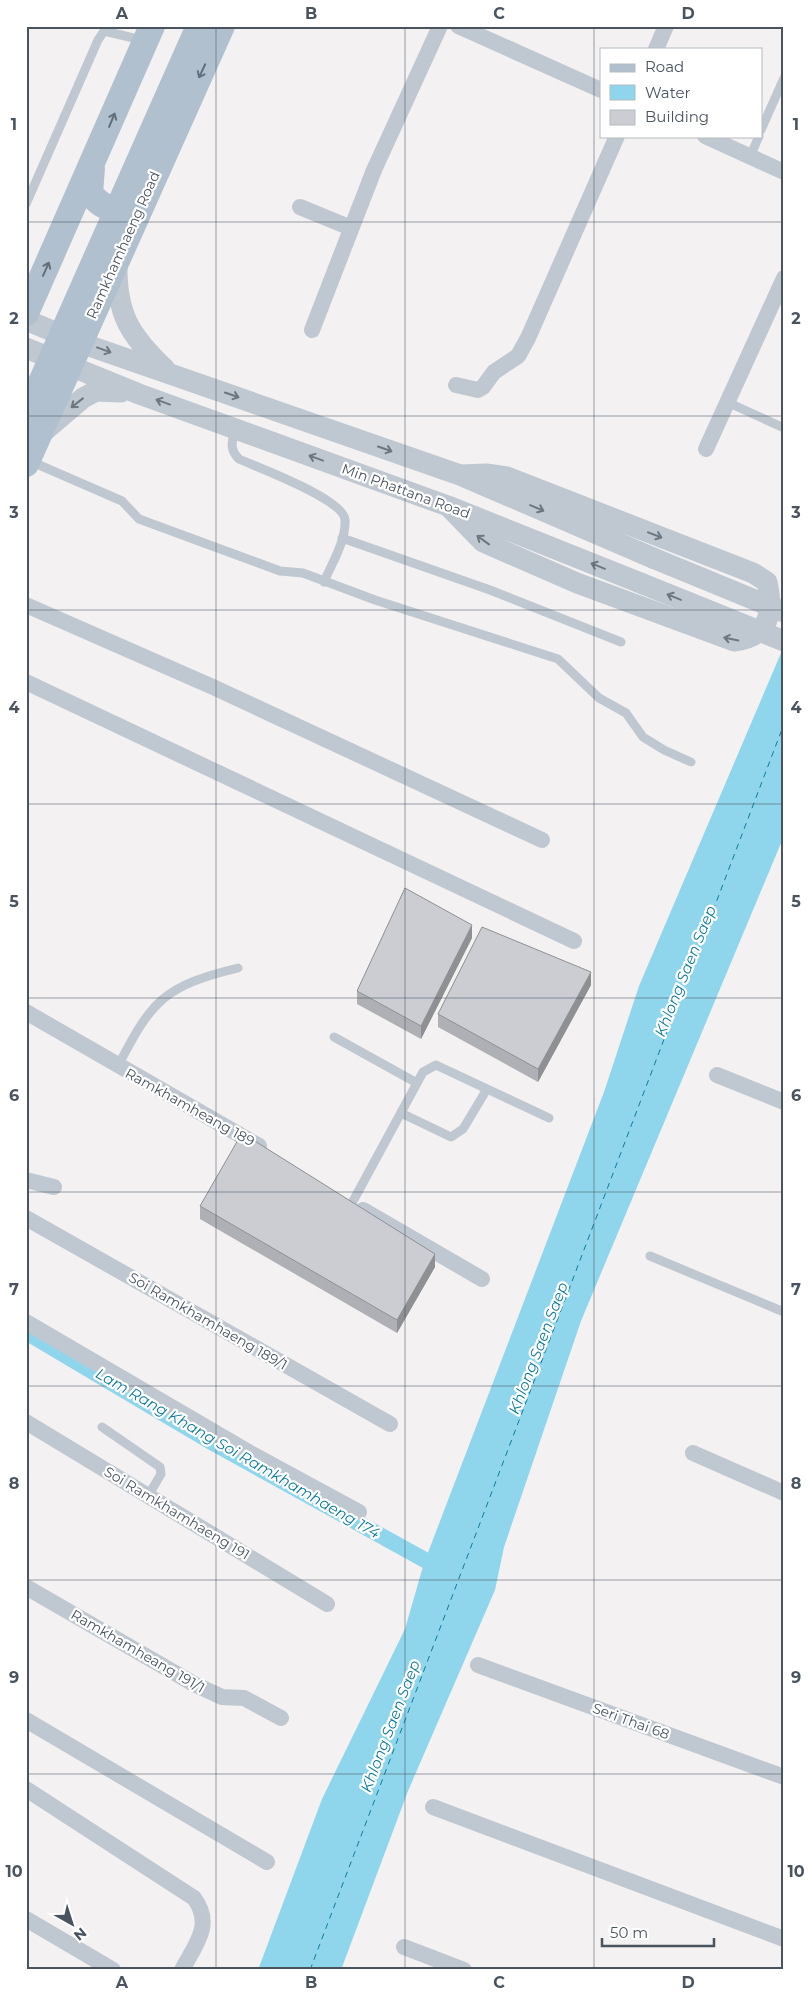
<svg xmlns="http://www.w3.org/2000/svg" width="810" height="1996" viewBox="0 0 810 1996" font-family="Montserrat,sans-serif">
	<rect width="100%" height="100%" fill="#f3f1f1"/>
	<!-- water -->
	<path fill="#8fd6ec" d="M784 646V836L581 1321 504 1547 495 1590 408 1791 341 1970H258L322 1799 405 1629 424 1563 604 1092 639 986Z"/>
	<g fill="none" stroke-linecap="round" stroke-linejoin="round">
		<!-- canal -->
		<path stroke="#8fd6ec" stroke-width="16" d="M26 1332 215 1444 443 1570"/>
		<!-- ferry -->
		<path stroke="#0e7b9d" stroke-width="1" stroke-dasharray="6 5" stroke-linecap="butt" d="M310 1970 784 724"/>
		<!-- service -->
		<path stroke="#bfc8d0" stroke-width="9" d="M761 130 784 78
			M750 157 759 136
			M26 204 98 40 104 31 142 40
			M727 402 784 428
			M235 429C232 442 229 449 239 459 259 468 344 499 345 520 346 541 332 563 324 582
			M30 461 122 501 139 519 280 571 303 573 375 600 558 659 599 698 626 713 643 737 664 750 691 762
			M342 538 490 590 621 642
			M334 1037 417 1083
			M118 1066C152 1000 164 986 238 968
			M401 1113 451 1137 463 1129 487 1089
			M352 1203 423 1072 436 1065 549 1118
			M650 1256 784 1312
			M102 1427 160 1467 161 1474 148 1496"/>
		<!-- minor -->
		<path stroke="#bfc8d0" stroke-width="16" d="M458 26 601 90
			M656 49 666 26
			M705 136 784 172
			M300 207 351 228
			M312 330 374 170 440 26
			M456 385 478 390 483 387 494 372 518 356 528 338 617 136
			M706 449 784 278
			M26 605 213 687 542 840
			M26 682 574 941
			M26 1012 259 1146
			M717 1075 784 1102
			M26 1180 54 1187
			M363 1210 482 1279
			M26 1218 390 1424
			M26 1322 250 1453 359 1512
			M26 1422 327 1604
			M693 1453 784 1493
			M26 1587 194 1684 222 1697 244 1698 281 1718
			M478 1665 784 1777
			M26 1720 267 1862
			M26 1789 194 1898C214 1925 195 1945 182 1970
			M433 1807 784 1939
			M26 1919 113 1970
			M404 1947 464 1970"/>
		<!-- tertiary -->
		<path stroke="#bfc8d0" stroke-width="21" d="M117 263C116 313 129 335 165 369
			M26 320 81 343 460 475 653 558
			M26 348 139 394 448 506 643 584
			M42 433 83 398 96 391 121 392
			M448 506 483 542 577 583 734 641C769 637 774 613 767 582L753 573 507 477 486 474 460 475"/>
		<!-- primary -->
		<path stroke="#b1c0cf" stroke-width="26" d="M92 168 90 193C104 211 118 213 136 199
			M26 313 152 26
			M26 464 222 26"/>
		<!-- tertiary-bridge -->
		<path stroke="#bfc8d0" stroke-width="21" d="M653 558 784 612
			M643 584 784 641"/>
		<!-- primary-bridge -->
		<path stroke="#b1c0cf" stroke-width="26" d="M26 416 199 26"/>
	</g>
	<!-- wall -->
	<path fill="#afb0b5" d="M472 938 421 1039 357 1004V991Z
		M591 985 538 1082 438 1027V1014Z
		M200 1206 435 1267 397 1333 200 1219Z"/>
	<!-- shaded-wall -->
	<path fill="#8e9094" d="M472 925V938L421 1039V1026Z
		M591 972V985L538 1082V1069Z
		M435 1254V1267L397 1333V1320Z"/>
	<!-- building -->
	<path fill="#cbcdd3" stroke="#8e9094" d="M405 888 472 925 421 1026 357 991Z
		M482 927 591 972 538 1069 438 1014Z
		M242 1133 435 1254 397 1320 200 1206Z"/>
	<!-- one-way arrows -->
	<defs><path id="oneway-shaft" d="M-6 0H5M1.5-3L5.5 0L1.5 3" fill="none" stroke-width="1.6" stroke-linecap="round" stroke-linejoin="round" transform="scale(1.25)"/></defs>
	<g stroke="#636f7b">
		<use href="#oneway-shaft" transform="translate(202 71) rotate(115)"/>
		<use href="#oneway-shaft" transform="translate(112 120) rotate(-67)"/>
		<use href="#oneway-shaft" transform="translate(46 269) rotate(-66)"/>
	</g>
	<g stroke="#6c7781">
		<use href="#oneway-shaft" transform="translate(104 350) rotate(20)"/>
		<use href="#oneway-shaft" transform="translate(232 395) rotate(19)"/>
		<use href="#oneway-shaft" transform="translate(163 402) rotate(-160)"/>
		<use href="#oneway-shaft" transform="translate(77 403) rotate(142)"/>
		<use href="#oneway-shaft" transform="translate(385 449) rotate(19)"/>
		<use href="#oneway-shaft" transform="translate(316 458) rotate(-160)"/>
		<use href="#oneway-shaft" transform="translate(537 508) rotate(23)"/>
		<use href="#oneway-shaft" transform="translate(655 535) rotate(21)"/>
		<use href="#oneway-shaft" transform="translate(483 540) rotate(-144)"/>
		<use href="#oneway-shaft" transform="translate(598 566) rotate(-158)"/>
		<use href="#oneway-shaft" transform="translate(674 597) rotate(-158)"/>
		<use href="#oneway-shaft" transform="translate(731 639) rotate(-168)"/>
	</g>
	<!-- grid -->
	<path fill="none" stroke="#49545f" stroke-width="1" stroke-opacity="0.55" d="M216 26V1970M405 26V1970M594 26V1970M26 222H784M26 416H784M26 610H784M26 804H784M26 998H784M26 1192H784M26 1386H784M26 1580H784M26 1774H784"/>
	<g text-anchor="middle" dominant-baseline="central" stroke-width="4.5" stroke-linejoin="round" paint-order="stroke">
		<!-- street labels -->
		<g font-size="14" fill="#49545f" stroke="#fff">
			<text transform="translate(123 245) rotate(-66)">Ramkhamhaeng Road</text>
			<text transform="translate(406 491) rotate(20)">Min Phattana Road</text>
			<text transform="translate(190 1107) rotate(29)">Ramkhamheang 189</text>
			<text transform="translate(208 1321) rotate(30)">Soi Ramkhamhaeng 189/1</text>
			<text transform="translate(177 1513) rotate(31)">Soi Ramkhamhaeng 191</text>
			<text transform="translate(138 1651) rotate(30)">Ramkhamheang 191/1</text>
			<text transform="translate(631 1721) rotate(20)">Seri Thai 68</text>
		</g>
		<!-- water labels -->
		<g font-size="15" font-style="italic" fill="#0e7b9d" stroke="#fff">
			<text transform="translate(685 971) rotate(-68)">Khlong Saen Saep</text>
			<text transform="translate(538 1348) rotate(-69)">Khlong Saen Saep</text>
			<text transform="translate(238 1453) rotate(30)">Lam Rang Khang Soi Ramkhamhaeng 174</text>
			<text transform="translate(390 1726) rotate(-69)">Khlong Saen Saep</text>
		</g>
	</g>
	<!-- border -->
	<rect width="810" height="1996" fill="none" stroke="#ffffff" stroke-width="55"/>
	<!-- legend -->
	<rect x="600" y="48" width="162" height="90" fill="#ffffff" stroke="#b6bbbf"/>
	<rect x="610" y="64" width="25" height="8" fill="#b1c0cf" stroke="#b6bbbf"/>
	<text x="645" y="72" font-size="15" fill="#49545f">Road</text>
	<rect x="610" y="85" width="25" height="15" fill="#8fd6ec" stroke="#b6bbbf"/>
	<text x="645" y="98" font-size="15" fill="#49545f">Water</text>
	<rect x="610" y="110" width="25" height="15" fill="#cbcdd3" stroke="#b6bbbf"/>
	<text x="645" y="122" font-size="15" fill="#49545f">Building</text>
	<!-- north arrow -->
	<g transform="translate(72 1924) rotate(141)" stroke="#ffffff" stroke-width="4" paint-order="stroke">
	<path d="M0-4L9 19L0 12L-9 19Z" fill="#49545f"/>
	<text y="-8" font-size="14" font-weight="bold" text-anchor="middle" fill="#49545f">N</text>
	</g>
	<!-- scale -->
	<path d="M602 1938v8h112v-8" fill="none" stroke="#49545f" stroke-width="2.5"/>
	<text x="610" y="1938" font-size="15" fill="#49545f" stroke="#ffffff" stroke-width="4" paint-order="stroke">50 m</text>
	<rect x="28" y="28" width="754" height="1940" fill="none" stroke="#49545f" stroke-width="2"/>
	<g font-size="16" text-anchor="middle" font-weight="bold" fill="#49545f">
		<text x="122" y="19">A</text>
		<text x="311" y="19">B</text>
		<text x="499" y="19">C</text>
		<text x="688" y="19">D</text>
		<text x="14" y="130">1</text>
		<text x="796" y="130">1</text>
		<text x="14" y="324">2</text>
		<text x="796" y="324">2</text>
		<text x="14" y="518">3</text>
		<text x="796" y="518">3</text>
		<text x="14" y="713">4</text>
		<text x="796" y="713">4</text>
		<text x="14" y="907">5</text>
		<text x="796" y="907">5</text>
		<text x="14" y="1101">6</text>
		<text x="796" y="1101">6</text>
		<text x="14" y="1295">7</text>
		<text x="796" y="1295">7</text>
		<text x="14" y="1489">8</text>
		<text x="796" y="1489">8</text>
		<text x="14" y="1683">9</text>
		<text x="796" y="1683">9</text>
		<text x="14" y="1877">10</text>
		<text x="796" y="1877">10</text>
		<text x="122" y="1988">A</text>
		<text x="311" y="1988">B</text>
		<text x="499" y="1988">C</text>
		<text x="688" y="1988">D</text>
	</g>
</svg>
